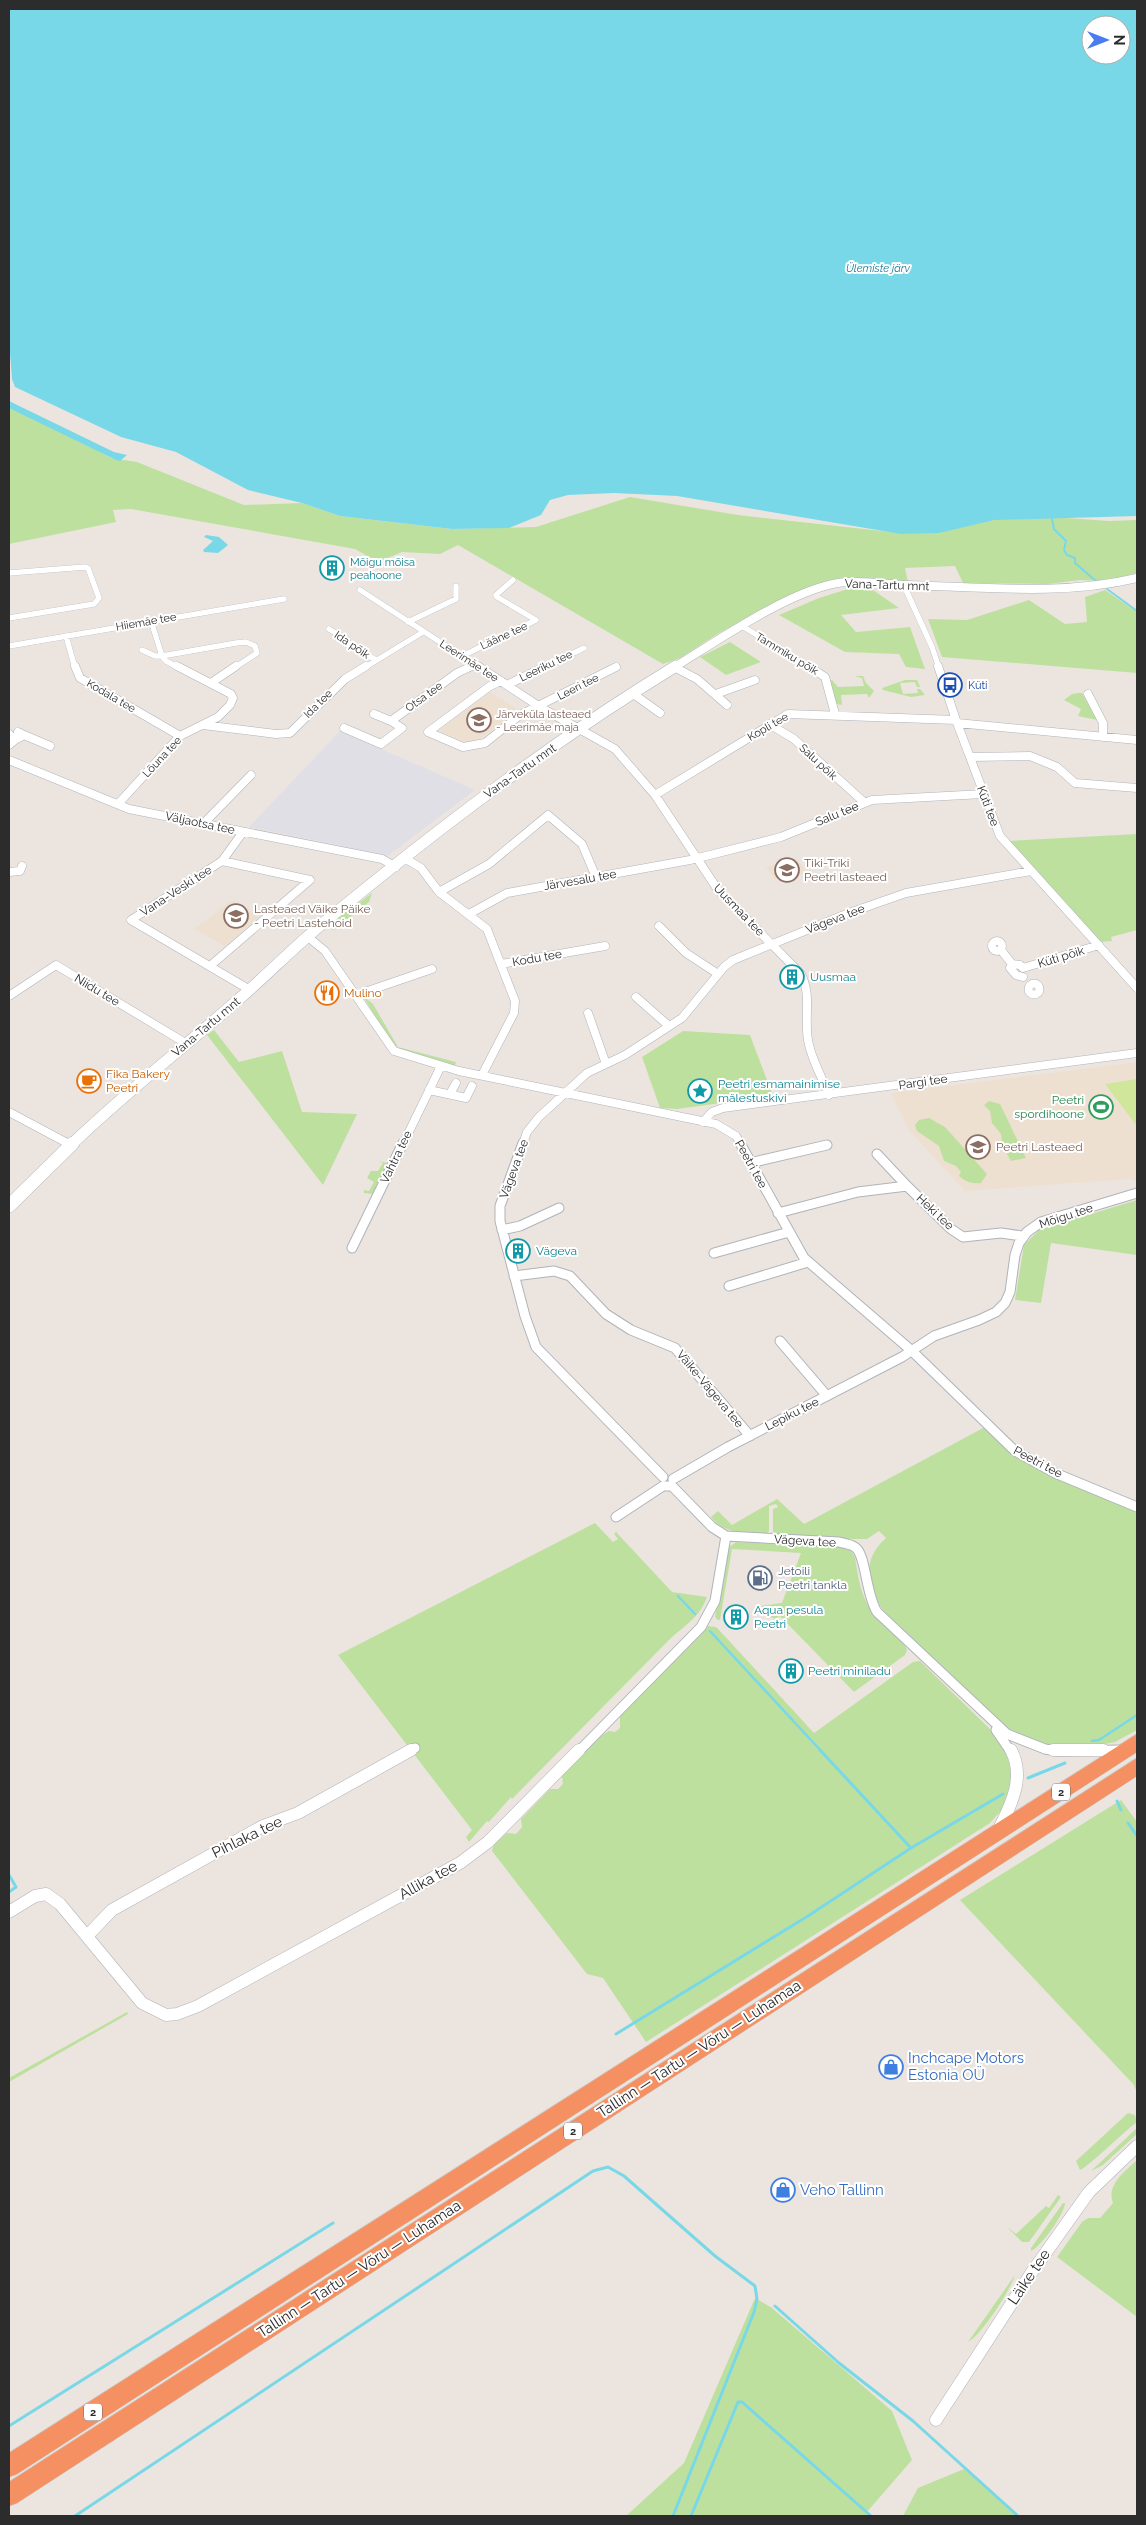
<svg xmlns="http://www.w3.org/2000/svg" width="1146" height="2525" viewBox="0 0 1146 2525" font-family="Raleway,sans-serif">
	<rect width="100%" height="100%" fill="#ece5df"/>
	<!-- industrial -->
	<path fill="#e0dfe6" d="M340 731 475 790 385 858 334 844 249 827Z"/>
	<!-- education -->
	<path fill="#ede0d0" d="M490 692 518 710 480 739 467 743 442 732 440 729Z
		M797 859 807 873 774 879 766 867Z
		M231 901 259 917 225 946 194 929Z
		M1137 1062V1181L1130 1179 965 1191 908 1129 891 1093Z"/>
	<!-- green -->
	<path fill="#bde09f" d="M9 402 111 458 137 462 244 505 302 503 340 516 452 529 536 527 630 497 738 515 909 534 1007 514 1109 521 1137 520V573L1105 581 1080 580 1048 584 963 583 955 566 905 568 908 583 873 579 782 600 719 633 680 658 663 664 458 545 440 554 402 552 378 562 355 549 131 509 113 510 116 522 9 544Z
		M848 589 873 590 899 608 841 615 856 632 910 627 925 669 906 667 899 654 845 652 779 615 819 598Z
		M1105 590 1137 612V673L942 657 928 619 967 620 1029 600 1065 624 1087 622 1085 597Z
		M730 642 761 662 726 675 700 657Z
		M854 676H863L866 683 874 691 869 698 867 694 841 695 842 705 836 704 828 682 832 680 838 687 864 686 862 678Z
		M905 680H917L920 687H917L915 682 900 683 903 694 918 693 917 689H920L925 695 911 697 883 690 882 688Z
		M1078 693H1082L1097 720 1078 716 1081 709 1064 700 1072 694Z
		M1137 834V930L1111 937 1112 941 1099 942 1009 841Z
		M372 893 369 902 334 930 326 927Z
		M363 996 373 1004 398 1047 456 1062 455 1066 399 1049 389 1039Z
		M214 1030 239 1062 282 1051 302 1112 357 1114 323 1185 207 1035Z
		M683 1031 750 1035 773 1096 677 1109 660 1108 642 1057Z
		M989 1101 1000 1104 1026 1158 1011 1161 1002 1145 1001 1134 992 1123 990 1111 984 1105Z
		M929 1118 945 1127 987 1174 981 1183C972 1184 966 1182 959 1176L961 1172 956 1166 944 1161 939 1146 917 1131 915 1125 919 1120Z
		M378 1161 388 1163 389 1164 374 1194 364 1193V1190L369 1191 374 1182 367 1178 371 1171H378L383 1163Z
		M1137 1200V1255L1051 1243 1041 1303 1015 1300 1024 1245 1039 1230Z
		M985 1427 1018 1456 1137 1510V1730L1115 1742 1091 1747H1049L1010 1732 883 1610C867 1585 861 1560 886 1538L879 1531 867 1539H852L779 1536 773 1532V1509L778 1507 776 1504 769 1506V1531L765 1535C745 1533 724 1534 711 1517L718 1511 732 1525 777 1499 804 1524Z
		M595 1523 613 1542 618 1539 614 1534 616 1532 672 1592 707 1597C700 1618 682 1627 667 1642L512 1799 511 1797 489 1822 487 1821 469 1842 466 1837 472 1830 338 1655Z
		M736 1542 843 1547 851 1551 855 1557C862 1607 869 1610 904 1644L907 1650 905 1655 854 1692 780 1616 775 1619 771 1617 773 1614 768 1609 765 1611 761 1606 782 1603 801 1553 732 1549 720 1620H718L715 1617 727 1549Z
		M708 1626 716 1627 720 1631 814 1733 913 1662 920 1661 995 1734 1007 1754 1013 1780 1006 1805 990 1823 646 2042 603 1978 587 1974 492 1851 494 1844 507 1833 516 1834 522 1827 521 1819 550 1789H558L563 1784 562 1776 564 1772C578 1759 592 1740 609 1731L615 1732 620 1728V1715Z
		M1121 1800 1137 1822V2093L1134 2085 960 1900Z
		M127 2012 128 2014 9 2082V2078Z
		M1128 2113 1135 2115 1137 2122C1127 2129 1086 2169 1080 2170L1076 2161Z
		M1137 2128V2134L1103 2165 1091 2171Z
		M1137 2160V2317L1057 2257 1082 2222 1088 2218H1100L1113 2203C1106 2185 1125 2171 1137 2160Z
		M1058 2195 1061 2197 1029 2242H1022L1007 2227 1016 2234 1046 2206 1049 2208Z
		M1063 2203H1065C1065 2213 1041 2247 1031 2251V2248Z
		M1015 2275C1011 2289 981 2336 968 2342Z
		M755 2298 772 2308 892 2411 912 2460 866 2513 869 2516H626L684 2463Z
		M964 2469 1019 2516H903L918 2488Z"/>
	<!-- pitch -->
	<path fill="#cfe69b" d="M1137 1079V1126L1105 1084Z"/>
	<!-- water -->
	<path fill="#79d8e8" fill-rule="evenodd" d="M9 9H1137V516L994 520 939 533 901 534 677 496 614 493 568 495 550 500 541 515 509 528 452 529 340 516 302 503 248 490 176 452 121 437 15 387 12 379 9 340ZM1091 25H1121V55H1091Z
		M9 401 114 452 127 455 120 461 116 460 9 408Z
		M206 535 219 537 228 545 218 553 204 552 203 550 213 541 204 537Z"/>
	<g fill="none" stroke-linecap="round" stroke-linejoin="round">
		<!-- stream-far2 -->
		<path stroke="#79d8e8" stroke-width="2" d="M1052 518 1054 529 1066 541 1064 550 1067 555 1075 558V563L1097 582
			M1107 589 1137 611"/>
		<!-- stream-far1 -->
		<path stroke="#79d8e8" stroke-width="2.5" d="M678 1596 695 1614
			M710 1631 822 1752
			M1092 1741 1099 1740 1137 1715"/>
		<!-- stream -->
		<path stroke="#79d8e8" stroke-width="3" d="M820 1750 911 1848
			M1028 1778 1065 1763
			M1117 1801 1121 1810
			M1128 1823 1137 1836
			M9 1875 16 1887 9 1892
			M616 2034 808 1916 911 1848 1003 1794
			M775 2306 839 2363 913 2421 1018 2516
			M9 2426 333 2223
			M75 2516 593 2171 608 2167 624 2176 715 2256 755 2286 757 2299 754 2312 673 2516
			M691 2516 738 2402H742L871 2516"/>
		<!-- street-far3 casing -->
		<g stroke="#afb3bb" stroke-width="6">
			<path id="street-far3" d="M9 573 85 567 88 568 99 598 94 604 9 618
				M906 585V590L932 647 939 668
				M360 590 480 668
				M151 621 162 656 236 643 246 642 255 646 257 653 234 668
				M408 622 456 599V586
				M742 626 810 668
				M329 629 347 640 349 645 376 660
				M66 636 75 668
				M9 646 284 599
				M142 650 155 656H162L166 661 179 668
				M462 656 536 620 497 597 496 595 513 580
				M364 668 423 632
				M469 668 475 665
				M543 668 584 648"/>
		</g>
		<!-- street-far2 casing -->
		<g stroke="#afb3bb" stroke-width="9">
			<path id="street-far2" d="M75 666 80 678 180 736
				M478 666 540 707 615 749 655 795 718 890 801 974C812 996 804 1016 808 1040 811 1059 822 1077 829 1095
				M808 666 825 677 835 714
				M938 666 957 723 1000 836 1137 988
				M674 667 697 679 727 705
				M501 681 490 686 428 732 463 747 485 743 520 715 616 667
				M211 683 236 666
				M507 685 546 666
				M632 693 660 713
				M716 694 755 680
				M1088 694 1103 723V737
				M374 714 391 721 457 673 472 666
				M957 723 1137 740
				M769 724 794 739 865 803
				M203 725 276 734 290 733 345 679 366 666
				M344 728 381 744 402 728 391 721
				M9 734 15 740 9 745
				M24 735 50 746
				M15 740 24 735 18 732
				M970 757 1030 756 1057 767 1075 783 1137 788
				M9 760 129 809 382 859 396 867
				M655 795 788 714 956 720
				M118 804 180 736 218 717 230 705 233 698 231 694 177 666
				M204 823 251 775
				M406 859 421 868 439 892 487 929 515 1001 514 1013 482 1075
				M222 861 243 832
				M9 872 20 871 22 866
				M439 892 489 864 548 815 582 844 596 877
				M469 914 507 893 690 860 781 837 872 800 983 794
				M659 926 686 953 718 974
				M308 937 325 951 394 1051 459 1071 716 1124 736 1136 741 1144
				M992 946a5 5 0 1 1 10 0a5 5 0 1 1-10 0Z
				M1001 950 1012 964 1020 965 1023 968 1099 945
				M501 964 605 946
				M1012 964 1010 968 1016 975 1023 977
				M210 966 310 880 222 861 131 920 250 990
				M1028.5 989a5.5 5.5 0 1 1 11 0a5.5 5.5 0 1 1-11 0Z
				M356 995 432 969
				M9 996 56 965 187 1044
				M636 997 669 1026
				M588 1013 606 1064
				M429 1090 466 1098 472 1086
				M450 1094 456 1083
				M9 1112 69 1144
				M703 1122 712 1112 723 1108 1137 1053
				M403 1144 441 1066
				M523 1144 527 1132 539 1117 587 1073 625 1055 682 1018 724 967 733 960 849 913 906 893 1031 871"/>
		</g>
		<!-- street-far1 casing -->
		<g stroke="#afb3bb" stroke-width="11">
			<path id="street-far1" d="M66 1143 70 1145
				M523 1143 500 1206V1221L525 1316 536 1347 663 1477
				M740 1143 804 1258 912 1351 1015 1451 1055 1473 1137 1507
				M877 1154 907 1186
				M750 1163 827 1145
				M778 1213 858 1192 907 1186 951 1229 963 1237 1001 1233 1022 1236
				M502 1230 520 1226 559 1208
				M352 1248 403 1143
				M714 1253 789 1232
				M514 1276 554 1271 570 1276 606 1314 631 1330 675 1348 750 1436
				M729 1286 808 1262
				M780 1341 827 1396
				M673 1479 728 1447 902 1357 934 1336 979 1320 996 1312 1005 1303 1010 1292 1015 1255 1019 1243 1027 1232 1041 1222 1137 1193
				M672 1486 712 1527 726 1536 839 1542C845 1544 853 1544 857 1549 866 1559 866 1594 877 1612L1007 1734 1045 1749 1057 1751 1122 1750
				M616 1517 663 1486H672
				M996 1730 1011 1752
				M409 1752 415 1748
				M578 1752 701 1627 715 1601 726 1536"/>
		</g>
		<!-- street casing -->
		<g stroke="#afb3bb" stroke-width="13">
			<path id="street" d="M1053 1750H1103
				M1000 1827C1012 1803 1025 1776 1011 1750
				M9 1912 35 1896 46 1894 60 1904 142 2003 166 2015 177 2014 198 2006 460 1863 488 1842 579 1750
				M87 1936 112 1910 263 1826 298 1813 411 1750
				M936 2420 1032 2272 1089 2192 1137 2146"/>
		</g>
		<!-- secondary-far2 casing -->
		<g stroke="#afb3bb" stroke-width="9">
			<path id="secondary-far2" d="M673 668C717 641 789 591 838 583 860 580 885 584 907 585 983 587 1062 596 1137 578"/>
		</g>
		<!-- secondary-far1 casing -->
		<g stroke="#afb3bb" stroke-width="12">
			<path id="secondary-far1" d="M72 1144C125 1093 183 1048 239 999 267 975 293 948 322 924 434 832 551 742 676 666"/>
		</g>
		<!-- secondary casing -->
		<g stroke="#afb3bb" stroke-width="14">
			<path id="secondary" d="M9 1206 73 1143"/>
		</g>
		<!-- highway casing -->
		<g stroke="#c4c4c4" stroke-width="1">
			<path id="highway" d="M1137 1734V1752L17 2474 9 2477V2453Z
				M1137 1758V1776L17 2503 9 2506V2482Z"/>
		</g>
		<!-- street-far3 -->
		<use href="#street-far3" stroke="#fff" stroke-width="5.5"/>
		<!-- street-far2 -->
		<use href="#street-far2" stroke="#fff" stroke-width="8"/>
		<!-- street-far1 -->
		<use href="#street-far1" stroke="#fff" stroke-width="9"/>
		<!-- street -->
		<use href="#street" stroke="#fff" stroke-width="12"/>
		<!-- secondary-far2 -->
		<use href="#secondary-far2" stroke="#fff" stroke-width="8"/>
		<!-- secondary-far1 -->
		<use href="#secondary-far1" stroke="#fff" stroke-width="11"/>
		<!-- secondary -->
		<use href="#secondary" stroke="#fff" stroke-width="13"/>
		<!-- highway -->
		<use href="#highway" fill="#f59062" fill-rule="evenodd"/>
	</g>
	<!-- icons -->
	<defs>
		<g id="building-ring" transform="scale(1.25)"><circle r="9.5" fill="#fff" stroke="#0f9aa8" stroke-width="1.5"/><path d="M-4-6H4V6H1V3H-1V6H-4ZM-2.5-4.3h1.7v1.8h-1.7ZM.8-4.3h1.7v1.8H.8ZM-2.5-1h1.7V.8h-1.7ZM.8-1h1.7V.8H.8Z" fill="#0f9aa8"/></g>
		<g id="bus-ring" transform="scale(1.25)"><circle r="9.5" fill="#fff" stroke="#1a4fb4" stroke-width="1.5"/><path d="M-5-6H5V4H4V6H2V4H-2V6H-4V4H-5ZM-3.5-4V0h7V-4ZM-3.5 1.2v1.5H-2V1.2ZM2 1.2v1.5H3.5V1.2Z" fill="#1a4fb4"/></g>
		<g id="school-ring" transform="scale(1.25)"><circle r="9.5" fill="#fff" stroke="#8d6e63" stroke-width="1.5"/><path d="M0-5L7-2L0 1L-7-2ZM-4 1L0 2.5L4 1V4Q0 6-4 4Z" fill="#8d6e63"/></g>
		<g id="restaurant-ring" transform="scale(1.25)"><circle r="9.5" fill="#fff" stroke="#e8710a" stroke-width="1.5"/><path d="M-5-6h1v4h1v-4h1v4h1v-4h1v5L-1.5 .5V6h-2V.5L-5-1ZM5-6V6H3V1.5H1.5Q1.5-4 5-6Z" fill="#e8710a"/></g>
		<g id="cafe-ring" transform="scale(1.25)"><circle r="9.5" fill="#fff" stroke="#e8710a" stroke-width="1.5"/><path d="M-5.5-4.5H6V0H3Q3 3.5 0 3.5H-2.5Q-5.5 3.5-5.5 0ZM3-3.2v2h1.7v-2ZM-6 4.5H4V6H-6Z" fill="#e8710a"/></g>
		<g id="sight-ring" transform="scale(1.25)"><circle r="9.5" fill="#fff" stroke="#0f9aa8" stroke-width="1.5"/><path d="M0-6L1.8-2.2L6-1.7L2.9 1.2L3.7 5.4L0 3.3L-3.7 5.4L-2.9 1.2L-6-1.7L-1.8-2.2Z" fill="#0f9aa8"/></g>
		<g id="stadium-ring" transform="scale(1.25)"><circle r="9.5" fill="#fff" stroke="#2e9e5b" stroke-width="1.5"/><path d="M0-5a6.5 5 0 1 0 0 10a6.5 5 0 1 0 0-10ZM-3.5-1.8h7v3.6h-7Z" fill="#2e9e5b"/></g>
		<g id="fuel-ring" transform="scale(1.25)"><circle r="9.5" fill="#fff" stroke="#5c6f8a" stroke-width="1.5"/><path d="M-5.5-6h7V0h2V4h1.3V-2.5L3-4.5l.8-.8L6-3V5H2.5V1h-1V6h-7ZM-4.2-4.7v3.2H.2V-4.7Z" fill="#5c6f8a"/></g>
		<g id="shop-ring" transform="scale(1.25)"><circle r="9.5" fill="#fff" stroke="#3f7fe0" stroke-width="1.5"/><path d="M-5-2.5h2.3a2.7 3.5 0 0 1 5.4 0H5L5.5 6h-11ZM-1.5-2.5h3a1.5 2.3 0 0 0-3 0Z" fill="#3f7fe0"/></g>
	</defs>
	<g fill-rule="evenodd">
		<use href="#building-ring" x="332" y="568"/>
		<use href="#bus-ring" x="950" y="685"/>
		<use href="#school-ring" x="479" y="720"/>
		<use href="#school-ring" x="787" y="870"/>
		<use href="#school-ring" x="236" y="916"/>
		<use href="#building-ring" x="792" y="977"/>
		<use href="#restaurant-ring" x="327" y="993"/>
		<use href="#cafe-ring" x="89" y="1081"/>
		<use href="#sight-ring" x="700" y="1091"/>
		<use href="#stadium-ring" x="1101" y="1107"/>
		<use href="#school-ring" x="978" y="1147"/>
		<use href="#building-ring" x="518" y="1251"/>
		<use href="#fuel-ring" x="760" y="1578"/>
		<use href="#building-ring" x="736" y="1617"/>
		<use href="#building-ring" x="791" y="1671"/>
		<use href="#shop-ring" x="891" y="2067"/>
		<use href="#shop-ring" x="783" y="2190"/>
	</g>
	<g text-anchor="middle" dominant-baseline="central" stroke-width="4" stroke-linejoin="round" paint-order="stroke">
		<!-- far-water labels -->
		<g font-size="11" font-style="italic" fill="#157996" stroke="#fff">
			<text x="878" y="268">Ülemiste järv</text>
		</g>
		<!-- far-culture labels -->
		<g font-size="11" fill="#0d838f" stroke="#fff" text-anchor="start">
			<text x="350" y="562">Mõigu mõisa<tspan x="350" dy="13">peahoone</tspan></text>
		</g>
		<!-- far-street labels -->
		<g font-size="11" fill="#2c2c2c" stroke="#fff">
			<text transform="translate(146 622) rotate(-10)">Hiiemäe tee</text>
			<text transform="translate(504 636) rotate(-25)">Lääne tee</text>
			<text transform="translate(352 645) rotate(34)">Ida põik</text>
			<text transform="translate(787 654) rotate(31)">Tammiku põik</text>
			<text transform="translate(469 661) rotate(33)">Leerimäe tee</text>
			<text transform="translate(546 666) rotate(-26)">Leeriku tee</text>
			<text transform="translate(578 687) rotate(-27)">Leeri tee</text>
			<text transform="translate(111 696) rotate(30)">Kodala tee</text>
			<text transform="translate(424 697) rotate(-36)">Otsa tee</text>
			<text transform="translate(318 704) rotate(-45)">Ida tee</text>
			<text transform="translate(768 727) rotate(-30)">Kopli tee</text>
			<text transform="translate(162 757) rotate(-47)">Lõuna tee</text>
			<text transform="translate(818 762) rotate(43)">Salu põik</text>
		</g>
		<!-- far-transit labels -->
		<g font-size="11" fill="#164399" stroke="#fff" text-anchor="start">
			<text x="968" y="685">Küti</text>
		</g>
		<!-- far-education labels -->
		<g font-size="11" fill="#785e54" stroke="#fff" text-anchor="start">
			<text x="496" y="714">Järveküla lasteaed<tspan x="496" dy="13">- Leerimäe maja</tspan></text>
		</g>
		<!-- shield labels -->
		<g fill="#fff" stroke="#6b6b6b" stroke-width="1">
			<rect x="1052" y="1783.5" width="18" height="17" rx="4"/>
			<rect x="564" y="2122.5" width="18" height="17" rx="4"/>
			<rect x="84" y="2403.5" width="18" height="17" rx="4"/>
		</g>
		<g font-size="11" font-weight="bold" fill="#2c2c2c">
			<text x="1061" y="1792">2</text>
			<text x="573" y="2131">2</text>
			<text x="93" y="2412">2</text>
		</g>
		<!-- street labels -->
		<g font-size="12" fill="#2c2c2c" stroke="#fff">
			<text transform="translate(887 585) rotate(2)">Vana-Tartu mnt</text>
			<text transform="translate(520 771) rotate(-35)">Vana-Tartu mnt</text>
			<text transform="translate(988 806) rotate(69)">Küti tee</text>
			<text transform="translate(837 814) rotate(-22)">Salu tee</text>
			<text transform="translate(200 823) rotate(12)">Väljaotsa tee</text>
			<text transform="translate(580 880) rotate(-10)">Järvesalu tee</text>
			<text transform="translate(176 891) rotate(-33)">Vana-Veski tee</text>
			<text transform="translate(739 910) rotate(46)">Uusmaa tee</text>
			<text transform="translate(835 919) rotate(-21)">Vägeva tee</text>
			<text transform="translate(1061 957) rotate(-17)">Küti põik</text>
			<text transform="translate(537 958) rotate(-10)">Kodu tee</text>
			<text transform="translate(97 990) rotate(31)">Niidu tee</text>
			<text transform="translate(206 1027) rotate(-40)">Vana-Tartu mnt</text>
			<text transform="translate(923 1082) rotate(-8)">Pargi tee</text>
			<text transform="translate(396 1157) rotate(-64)">Vahtra tee</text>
			<text transform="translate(751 1164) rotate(61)">Peetri tee</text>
			<text transform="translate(514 1169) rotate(-70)">Vägeva tee</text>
			<text transform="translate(935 1212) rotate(43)">Heki tee</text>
			<text transform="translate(1066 1216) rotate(-18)">Mõigu tee</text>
			<text transform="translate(710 1389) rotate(50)">Väike-Vägeva tee</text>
			<text transform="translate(792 1414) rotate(-27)">Lepiku tee</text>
			<text transform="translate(1038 1462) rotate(28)">Peetri tee</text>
			<text transform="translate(805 1541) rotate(3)">Vägeva tee</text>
		</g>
		<!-- education labels -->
		<g font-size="12" fill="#785e54" stroke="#fff" text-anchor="start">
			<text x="804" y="863">Tiki-Triki<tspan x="804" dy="14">Peetri lasteaed</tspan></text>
			<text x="254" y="909">Lasteaed Väike Päike<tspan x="254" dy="14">- Peetri Lastehoid</tspan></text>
			<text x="996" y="1147">Peetri Lasteaed</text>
		</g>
		<!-- culture labels -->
		<g font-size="12" fill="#0d838f" stroke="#fff" text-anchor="start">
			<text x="810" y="977">Uusmaa</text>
			<text x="718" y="1084">Peetri esmamainimise<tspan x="718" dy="14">mälestuskivi</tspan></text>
			<text x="536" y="1251">Vägeva</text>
			<text x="754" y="1610">Aqua pesula<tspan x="754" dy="14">Peetri</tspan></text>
			<text x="808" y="1671">Peetri miniladu</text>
		</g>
		<!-- food labels -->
		<g font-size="12" fill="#c56008" stroke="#fff" text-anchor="start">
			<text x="344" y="993">Mulino</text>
			<text x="106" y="1074">Fika Bakery<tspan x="106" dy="14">Peetri</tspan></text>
		</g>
		<!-- leisure labels -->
		<g font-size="12" fill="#27864d" stroke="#fff" text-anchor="end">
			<text x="1084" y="1100">Peetri<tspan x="1084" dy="14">spordihoone</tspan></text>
		</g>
		<!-- service labels -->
		<g font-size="12" fill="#4e5e75" stroke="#fff" text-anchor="start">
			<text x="778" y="1571">Jetoili<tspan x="778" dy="14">Peetri tankla</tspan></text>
		</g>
		<!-- near-street labels -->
		<g font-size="15" fill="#2c2c2c" stroke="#fff">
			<text transform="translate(247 1837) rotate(-26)">Pihlaka tee</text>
			<text transform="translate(428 1880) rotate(-29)">Allika tee</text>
			<text transform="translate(699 2049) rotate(-33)">Tallinn — Tartu — Võru — Luhamaa</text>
			<text transform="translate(359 2269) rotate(-33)">Tallinn — Tartu — Võru — Luhamaa</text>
			<text transform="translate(1029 2277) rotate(-56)">Läike tee</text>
		</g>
		<!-- near-shop labels -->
		<g font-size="15" fill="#366cbe" stroke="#fff" text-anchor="start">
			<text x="908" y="2058">Inchcape Motors<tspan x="908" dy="17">Estonia OÜ</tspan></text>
			<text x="800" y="2190">Veho Tallinn</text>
		</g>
	</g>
	<!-- border -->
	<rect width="1146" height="2525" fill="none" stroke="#2c2c2c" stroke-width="20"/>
	<!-- north arrow -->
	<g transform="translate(1106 40) rotate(90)"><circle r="24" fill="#ffffff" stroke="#ababab"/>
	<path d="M0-4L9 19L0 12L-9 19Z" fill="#497cef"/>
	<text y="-8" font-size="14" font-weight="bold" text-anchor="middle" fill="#2c2c2c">N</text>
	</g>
</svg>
